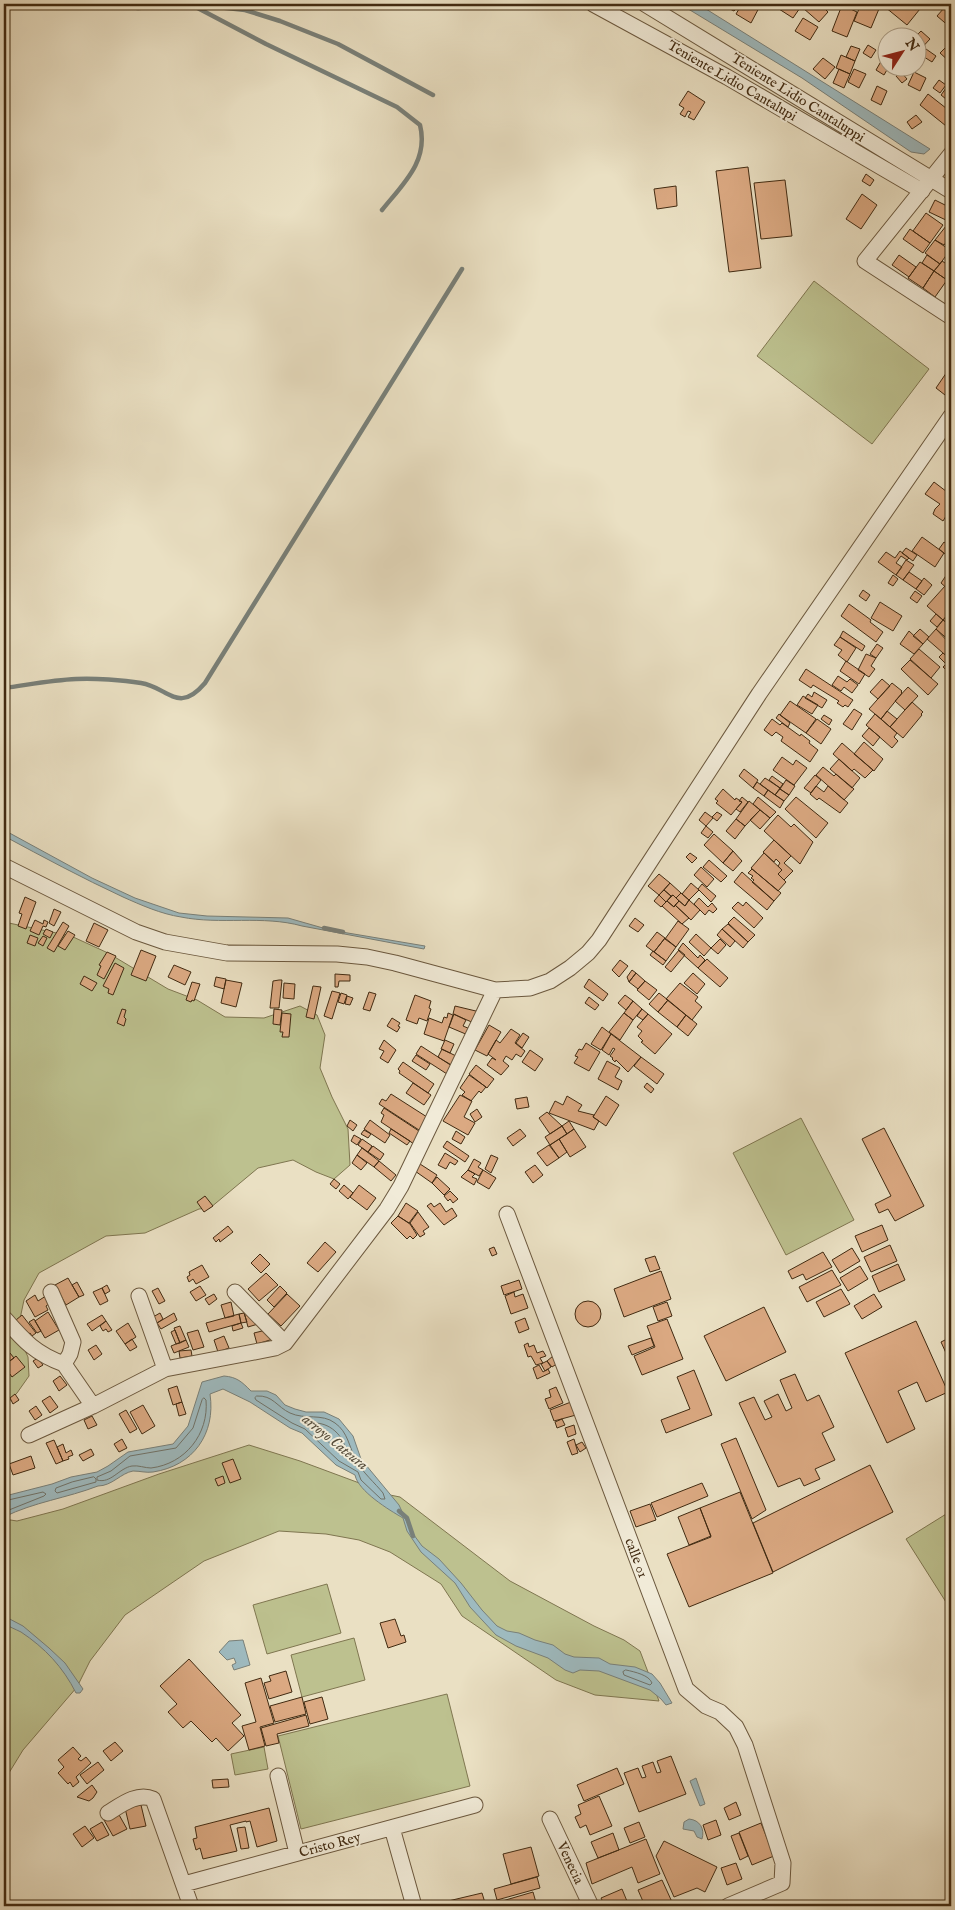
<svg xmlns="http://www.w3.org/2000/svg" width="955" height="1910" viewBox="0 0 955 1910" font-family="'IM FELL English',serif">
	<rect width="100%" height="100%" fill="#eae0c3"/>
	<filter id="stains"><feTurbulence type="fractalNoise" baseFrequency=".004" numOctaves="4"/><feColorMatrix values="0 0 0 0 .2 0 0 0 0 .09 0 0 0 0 .02 0 0 0 .5 -.17"/></filter>
	<radialGradient id="worn" r=".72"><stop offset=".6" stop-color="#630" stop-opacity="0"/><stop offset="1" stop-color="#630" stop-opacity=".3"/></radialGradient>
	<!-- green -->
	<path fill="#bdc18f" stroke="#7f7650" d="M814 281 929 369 872 444 757 356Z
		M4 922 71 936 108 953 168 989 197 1000 225 1017 264 1018 300 1006 317 1015 325 1035 320 1068 332 1097 348 1129 350 1165 334 1179 316 1172 293 1160 258 1168 210 1208 199 1209 145 1233 106 1236 39 1273 24 1300 17 1333 28 1357 29 1376 17 1393 4 1407Z
		M801 1118 854 1220 786 1255 733 1153Z
		M249 1445 300 1461 362 1484 380 1493 400 1497 510 1581 594 1626 624 1640 640 1651 659 1701 595 1695 556 1680 462 1616 441 1584 390 1552 359 1540 326 1534 279 1531 204 1561 125 1615 90 1661 77 1687 23 1750 4 1781V1519L17 1521 63 1509 159 1474Z
		M951 1511V1610L906 1539Z
		M327 1584 341 1633 267 1654 253 1605Z
		M354 1638 365 1680 302 1697 291 1655Z
		M447 1694 470 1786 301 1829 278 1736Z
		M264 1747 268 1769 235 1775 231 1754Z"/>
	<!-- water -->
	<path fill="#9ebabf" stroke="#798079" d="M680 4H698L930 149 924 154 911 152 802 78Z
		M4 830 92 878 135 898 179 913 207 916 288 918 330 930 425 946 424 949 302 926C263 915 220 925 181 917 161 914 141 905 123 897 82 878 43 857 4 836Z
		M224 1376C237 1377 242 1382 251 1391H267L276 1395 285 1405 295 1409 306 1412H324L339 1419 353 1436 361 1459 399 1505 411 1531 422 1546 439 1559 461 1583 482 1610 497 1626 507 1631 519 1633 535 1640 553 1645 565 1654 574 1657 599 1658 610 1664 635 1667 652 1674 660 1683 672 1703 666 1705 661 1699 650 1690 599 1671 580 1670 573 1673 565 1670 548 1658 516 1646 496 1635 470 1607 455 1583 421 1552 407 1531 403 1518C389 1510 358 1491 355 1475L336 1465 302 1433 290 1428 250 1402 223 1389 210 1394C216 1434 193 1466 153 1472 146 1473 140 1471 133 1471 121 1473 112 1486 98 1486 67 1498 34 1502 4 1517L5 1496 52 1484 71 1477 97 1472 108 1466 128 1452 173 1444 188 1426 202 1382Z
		M4 1616 23 1626 49 1648 65 1663 83 1689 80 1693H76C63 1667 45 1648 21 1632 15 1629 9 1627 4 1623Z
		M243 1640 250 1665 234 1670 232 1665 236 1663 234 1658 227 1660 219 1652 229 1641Z
		M696 1778 705 1804 700 1806 690 1781Z
		M689 1819C700 1820 705 1829 702 1839L697 1837 694 1831 683 1829 684 1822Z"/>
	<g fill="none" stroke-linecap="round" stroke-linejoin="round">
		<!-- shore -->
		<path stroke="#707268" stroke-width="1" d="M257 1396C273 1395 277 1407 290 1413 305 1420 322 1413 335 1423 348 1432 349 1447 356 1460 362 1472 375 1483 383 1493L385 1499H381L361 1480 358 1472 339 1461 305 1429 292 1423 256 1400 255 1398Z
			M204 1398 206 1400C209 1434 185 1464 151 1468 145 1468 138 1465 132 1466 119 1468 111 1484 97 1480V1477L111 1471 130 1456 176 1448 193 1428 202 1400Z
			M315 1423C332 1423 347 1439 346 1456H343L314 1428 313 1425Z
			M94 1477 96 1479V1482L57 1493 55 1491 56 1488 72 1482Z
			M4 1501 43 1492 46 1494 44 1496 4 1512
			M626 1670C635 1672 649 1675 652 1683L650 1685 624 1675 623 1672Z"/>
		<!-- stream -->
		<path stroke="#798079" stroke-width="4.5" d="M104 4 138 8 190 4 245 10 280 21 338 44 433 95
			M190 4 266 44 397 107 420 125C429 161 403 184 382 210
			M4 688C27 685 52 680 76 679 94 678 123 680 141 683 168 687 178 715 205 683L462 269
			M324 928 343 932
			M399 1511 407 1518 413 1536"/>
	</g>
	<!-- building -->
	<path fill="#dba982" stroke="#412a11" d="M730 4H741L734 11 728 8Z
		M742 4H761L751 23 736 14Z
		M783 4H800L802 5 793 18 779 9Z
		M807 4H820L828 12 819 22 803 8Z
		M861 4H881L871 28 854 21Z
		M888 4H924L907 25 885 7Z
		M842 5 857 12 847 37 832 31Z
		M944 8 951 14V28L937 16Z
		M803 18 818 27 810 40 795 31Z
		M921 31 930 39 918 52V38H914Z
		M868 45 876 50 871 58 863 53Z
		M851 46 860 49 855 61 846 57Z
		M946 47 951 51 950 62 940 53Z
		M926 49 936 56 932 62 921 55Z
		M841 55 855 61 850 74 836 68Z
		M823 58 835 67 825 79 813 69Z
		M883 58 888 60V68L884 75 876 70Z
		M839 69 850 74 844 88 833 83Z
		M854 69 866 74 859 88 848 82Z
		M901 72 907 79 902 83 896 76Z
		M914 72 926 78 920 91 908 85Z
		M939 80 946 85 940 93 933 88Z
		M949 84 951 85V103L941 95Z
		M877 86 887 91 881 105 871 100Z
		M688 91 705 102 694 120 688 117 691 112 688 111 685 117 680 114 684 108 679 105Z
		M928 94 951 112V130L920 105Z
		M916 115 922 122 912 129 907 122Z
		M748 167 761 268 729 272 716 171Z
		M866 174 874 180 870 186 862 181Z
		M785 180 792 236 761 239 754 183Z
		M676 186 677 206 657 209 654 189Z
		M862 194 877 205 861 229 846 219Z
		M935 200 951 208V213L948 221 929 212Z
		M926 213 943 225 930 243 913 231Z
		M950 221 951 222V236L944 245 935 240Z
		M910 229 930 243 923 253 903 239Z
		M935 240 950 250 940 264 925 253Z
		M899 255 916 267 909 277 892 265Z
		M927 255 940 264 934 271 922 263Z
		M942 261 951 267V274L947 280 934 271Z
		M920 262 934 271 923 288 908 278Z
		M934 271 947 280 935 297 923 288Z
		M951 366V385L945 395 936 388Z
		M934 482 951 495V508L943 521 933 514 935 509 940 504 925 494Z
		M922 537 944 553 935 567 912 551Z
		M944 542 951 547 950 558 939 549Z
		M906 548 917 555 913 561 902 553Z
		M900 551 909 558 907 560 901 556 896 563 902 567 896 575 878 562 886 552 895 558Z
		M906 560 914 565 903 580 896 575Z
		M951 568V588L949 590 941 583Z
		M909 572 922 581 916 589 903 580Z
		M893 575 898 579 893 586 888 583Z
		M924 578 932 585 924 595 916 589Z
		M945 586 951 592V611L943 620 927 606Z
		M863 590 870 595 866 601 859 596Z
		M915 591 922 596 917 603 910 598Z
		M880 602 902 616 893 631 871 618Z
		M849 604 871 620 870 622 883 632 876 642 841 616Z
		M951 611V624L949 626 947 624 950 621 948 620 946 622 943 620Z
		M936 614 943 620 937 627 930 621Z
		M943 620 951 627V642L936 629Z
		M920 629 929 637 923 644 913 636Z
		M936 629 951 645V660L927 639Z
		M843 631 865 646 862 651 840 637Z
		M909 631 923 644 914 654 900 644Z
		M840 637 856 648 847 662 838 655 842 650 834 645Z
		M877 644 883 648 876 658 870 654Z
		M919 649 940 667 931 678 910 659Z
		M943 653 951 660 950 674 943 667 946 664 939 657Z
		M866 654 876 658 871 666 875 669 869 677 858 670Z
		M910 660 938 684 928 695 901 669Z
		M846 661 865 674 859 684 840 671Z
		M806 669 853 700 848 707 845 705 843 707 837 703 839 701 813 685 811 688 799 680Z
		M838 676 847 682 850 679 858 685 852 693 844 687 841 691 832 685Z
		M882 679 890 686 878 699 870 692Z
		M892 683 902 691 901 692 902 693 881 719 869 709Z
		M908 687 918 696 905 710 895 701Z
		M814 692 827 700 822 708 805 698 808 694 812 697Z
		M803 696 818 705 812 714 797 705Z
		M790 701 816 719 806 733 780 715Z
		M912 702 923 712 921 714 922 715 903 738 890 727Z
		M854 709 862 714 852 730 843 724Z
		M887 711 897 719 890 727 881 719Z
		M779 714 790 723 788 727 776 718Z
		M875 714 897 733 894 737 898 741 892 748 866 725Z
		M824 715 832 720 829 725 821 719Z
		M772 719 780 725 782 723 800 736 801 734 810 741 809 743 818 750 810 762 781 741 783 737 776 732 772 736 764 730Z
		M817 719 831 729 821 744 806 733Z
		M869 728 880 737 873 746 862 736Z
		M864 742 883 759 874 771 854 754Z
		M842 743 873 770 865 778 854 769 852 771 833 754Z
		M782 757 793 765 796 760 807 768 794 785 773 770Z
		M839 759 860 778 852 788 830 769Z
		M823 767 834 776 836 774 854 789 844 800 816 775Z
		M744 769 758 780 753 788 739 776Z
		M815 775 821 780 811 793 804 788Z
		M772 776 783 784 780 788 769 780Z
		M765 778 780 788 775 795 760 784Z
		M786 780 795 786 789 795 780 789Z
		M757 782 768 790 764 796 753 788Z
		M816 786 824 792 828 786 848 803 840 813 819 798 817 800 810 794Z
		M723 789 735 800 736 798 742 802 731 815 716 803 718 801 715 799Z
		M780 789 789 795 784 801 775 795Z
		M768 790 784 801 780 808 764 796Z
		M742 797 748 802 740 812 736 809 742 802 739 801Z
		M758 797 776 812 770 818 753 804Z
		M796 797 828 823 816 838 785 809Z
		M749 801 760 810 745 826 736 819Z
		M760 810 770 818 760 829 750 820Z
		M705 812 713 818 706 826 699 820Z
		M717 812 722 815 717 821 712 817Z
		M778 815 791 827 794 824 813 842 800 864 764 831Z
		M736 819 745 826 735 839 726 831Z
		M706 826 713 832 708 838 701 833Z
		M714 834 733 851 723 863 704 845Z
		M774 840 791 856 784 863 793 871 784 880 778 874 782 870 778 866 780 863 776 859 774 862 763 852Z
		M733 851 742 861 733 871 723 863Z
		M690 853 697 858 692 863 686 857Z
		M764 853 782 870 778 874 786 882 778 891 751 868Z
		M709 860 727 876 721 882 703 867Z
		M701 867 714 879 707 887 694 875Z
		M752 869 781 893 774 901 752 882 754 880 751 878 753 876 748 873Z
		M742 872 774 901 767 910 734 882Z
		M659 874 670 883 659 895 648 886Z
		M670 883 681 893 676 898 673 895 671 896 664 890Z
		M691 883 699 890 689 900 682 894Z
		M702 884 716 896 711 902 698 889Z
		M664 890 671 896 666 902 659 895Z
		M681 893 689 900 685 906 676 898Z
		M659 895 666 902 661 907 654 901Z
		M673 895 679 901 674 907 667 901Z
		M25 897 36 902 26 929 18 926 22 914 19 913Z
		M699 898 708 907 712 903 717 909 713 913 709 910 705 915 694 904Z
		M689 900 700 910 691 920 675 905 679 901 685 906Z
		M667 901 674 907 675 905 689 918 682 924 662 906Z
		M738 902 743 906 746 902 763 918 754 928 732 908Z
		M54 909 61 912 54 926 49 923Z
		M734 917 755 935 748 942 728 923Z
		M635 918 644 925 638 932 629 926Z
		M35 920 43 924 44 920 48 922 46 927 43 926 39 935 30 931Z
		M678 921 689 929 676 947 665 939Z
		M63 922 69 926 54 952 47 948Z
		M94 923 108 930 99 947 86 941Z
		M728 924 748 942 743 948 722 929Z
		M46 929 53 932 50 938 43 934Z
		M722 929 735 941 730 947 717 935Z
		M68 931 75 935 65 950 58 946Z
		M657 932 665 938 654 952 646 946Z
		M696 934 711 948 704 956 689 942Z
		M30 935 38 938 35 946 27 943Z
		M43 936 47 938 43 946 38 943Z
		M665 938 676 947 666 961 654 952Z
		M720 939 726 945 718 954 711 948Z
		M683 943 698 958 700 955 705 960 698 968 678 950Z
		M141 950 156 956 146 981 131 975Z
		M679 950 685 955 671 972 665 967Z
		M653 951 666 961 663 965 650 955Z
		M107 952 116 956 104 979 97 975 101 966 99 965Z
		M707 959 728 978 720 987 698 968Z
		M620 960 628 966 619 977 612 970Z
		M115 963 124 968 113 995 108 993 109 989 103 986Z
		M174 965 191 972 185 985 168 977Z
		M632 970 636 973 629 982 627 977Z
		M636 973 645 981 638 989 629 982Z
		M693 973 705 984 697 994 684 983Z
		M335 974 350 975V981H339L338 987H335Z
		M84 976 97 983 92 991 80 984Z
		M216 977 226 979 224 989 214 986Z
		M589 979 608 994 603 1001 584 987Z
		M226 980 242 983 236 1007 221 1003Z
		M279 980H282L279 1008H270L273 981Z
		M645 981 657 990 649 1000 637 990Z
		M192 982 200 984 194 1001 192 1000 191 1002 186 1000Z
		M284 983 295 984 294 999 283 998Z
		M680 983 698 997 695 1001 702 1007 692 1020 666 999Z
		M313 986 321 987 314 1019 306 1017Z
		M332 991 340 993 332 1019 324 1016Z
		M369 992 376 994 370 1011 363 1009Z
		M341 993 347 995 344 1004 338 1002Z
		M659 993 668 1000 658 1012 649 1004Z
		M415 995 431 1001 429 1008 431 1009 427 1021 419 1018 417 1024 406 1020Z
		M625 995 633 1001 626 1010 618 1003Z
		M347 996 353 998 350 1005 345 1004Z
		M589 997 599 1005 595 1010 585 1003Z
		M668 1000 686 1015 677 1027 658 1012Z
		M633 1001 642 1009 633 1020 624 1013Z
		M455 1006 480 1012 474 1023 453 1014Z
		M122 1009 126 1010 124 1017 126 1019 124 1026 117 1023Z
		M274 1009 282 1010 280 1025 273 1024Z
		M642 1009 648 1014 643 1020 637 1016Z
		M282 1013 291 1014 289 1037H282L283 1032H280Z
		M448 1013 453 1015 444 1041 424 1034 429 1018 442 1023 444 1017 447 1018Z
		M624 1013 633 1020 620 1040 609 1032Z
		M454 1014 466 1020 463 1026 470 1029 468 1035 449 1027Z
		M648 1014 672 1034 655 1054 641 1042 643 1041 638 1036 642 1031 637 1027Z
		M686 1015 697 1024 688 1036 677 1027Z
		M392 1018 400 1023 398 1026 400 1027 397 1032 387 1026Z
		M489 1025 501 1032 487 1056 475 1050Z
		M602 1027 611 1034 601 1050 591 1044Z
		M511 1029 520 1035 515 1043 525 1051 521 1057 516 1054 512 1060 506 1056 503 1061 509 1066 501 1075 487 1065 492 1058 496 1060 488 1054 496 1040 500 1043Z
		M523 1033 529 1037 522 1048 516 1043Z
		M611 1034 641 1057 628 1072 616 1060 615 1062 612 1059 613 1058 610 1056 615 1049 613 1048 609 1055 602 1050Z
		M384 1040 396 1050 388 1063 380 1058 384 1051 379 1049Z
		M445 1040 454 1044 450 1053 441 1049Z
		M586 1043 600 1052 589 1071 574 1063 578 1057 575 1056 579 1049 582 1050Z
		M421 1046 452 1066 447 1074 416 1054Z
		M442 1049 458 1057 453 1066 438 1057Z
		M530 1050 543 1059 535 1071 522 1062Z
		M416 1055 430 1064 426 1070 412 1061Z
		M641 1057 664 1074 657 1084 634 1066Z
		M607 1061 620 1068 615 1077 622 1081 618 1090 598 1079Z
		M403 1062 434 1084 428 1093 399 1073 400 1071 398 1069Z
		M476 1065 494 1079 487 1088 469 1074Z
		M469 1075 486 1087 481 1093 479 1091 471 1101 462 1095 465 1092 460 1088Z
		M413 1083 431 1095 424 1105 406 1093Z
		M647 1083 654 1089 651 1093 644 1087Z
		M391 1094 427 1117 419 1130 379 1104 382 1099 386 1101Z
		M460 1095 472 1101 464 1117 475 1123 468 1135 443 1121Z
		M567 1096 582 1105 578 1111 594 1115 593 1117 599 1121 594 1130 549 1113 555 1101 563 1105Z
		M606 1096 619 1105 606 1126 593 1117Z
		M527 1097 529 1107 517 1109 515 1099Z
		M384 1108 422 1133 414 1144 381 1122 384 1115 381 1113Z
		M477 1109 482 1117 475 1122 470 1114Z
		M547 1112 562 1126 550 1134 539 1118Z
		M350 1120 357 1125 353 1131 347 1126Z
		M370 1120 390 1135 385 1143 364 1129Z
		M569 1121 574 1129 567 1134 562 1126Z
		M562 1126 567 1134 550 1145 545 1137Z
		M884 1128 924 1206 895 1221 888 1209 879 1213 875 1204 891 1196 862 1139Z
		M391 1129 410 1141 407 1145 389 1133Z
		M520 1129 526 1136 513 1146 507 1138Z
		M574 1129 586 1147 570 1157 559 1139Z
		M364 1130 371 1134 368 1138 361 1134Z
		M456 1131 465 1137 461 1144 452 1139Z
		M354 1135 361 1139 357 1145 351 1141Z
		M362 1139 372 1146 368 1152 358 1145Z
		M559 1139 567 1152 559 1158 550 1145Z
		M447 1141 469 1156 465 1162 443 1147Z
		M549 1145 559 1158 547 1166 537 1153Z
		M373 1146 384 1154 380 1160 368 1152Z
		M362 1148 379 1161 374 1167 357 1155Z
		M445 1153 458 1161 455 1165 450 1162 446 1169 438 1165Z
		M357 1155 367 1163 361 1170 352 1163Z
		M491 1155 498 1158 491 1173 485 1169Z
		M474 1159 481 1163 478 1167 483 1170 479 1176 468 1170Z
		M379 1161 396 1175 391 1181 374 1167Z
		M420 1164 437 1175 432 1183 415 1171Z
		M535 1165 543 1175 533 1183 525 1172Z
		M468 1170 475 1174 472 1177 477 1179 474 1185 461 1177Z
		M483 1170 496 1178 489 1189 477 1182Z
		M437 1177 450 1189 444 1195 432 1183Z
		M334 1179 340 1184 336 1189 330 1184Z
		M344 1185 353 1193 348 1199 339 1191Z
		M359 1185 376 1198 367 1210 350 1197Z
		M450 1191 458 1199 453 1203 450 1199 448 1201 444 1196Z
		M205 1196 213 1206 204 1212 197 1202Z
		M406 1203 418 1211 409 1223 398 1216Z
		M431 1203 434 1207 440 1203 446 1212 452 1208 457 1216 444 1225 427 1206Z
		M418 1212 429 1227 423 1231 425 1234 420 1237 410 1223Z
		M398 1216 410 1224 417 1235 413 1239 410 1236 407 1239 391 1223Z
		M882 1225 888 1240 862 1252 855 1236Z
		M228 1226 233 1232 220 1242 219 1239 216 1242 213 1238Z
		M325 1242 336 1252 318 1272 307 1263Z
		M890 1245 897 1261 871 1272 864 1257Z
		M494 1247 497 1254 492 1256 489 1249Z
		M852 1248 860 1261 840 1273 832 1260Z
		M823 1252 832 1267 806 1280 803 1274 792 1279 788 1271Z
		M260 1254 270 1264 261 1273 251 1263Z
		M655 1256 660 1269 650 1272 645 1259Z
		M898 1264 905 1280 879 1292 872 1276Z
		M202 1265 209 1277 196 1284 193 1279 189 1282 187 1277 190 1275 189 1272Z
		M860 1266 868 1279 848 1291 840 1278Z
		M832 1270 841 1285 807 1302 799 1287Z
		M661 1271 671 1299 624 1317 614 1289Z
		M266 1273 278 1285 259 1301 248 1289Z
		M68 1278 79 1297 66 1305 55 1285Z
		M519 1280 522 1289 504 1295 501 1286Z
		M77 1282 84 1295 79 1297 72 1285Z
		M107 1285 110 1291 105 1294 102 1288Z
		M200 1286 206 1295 196 1301 190 1292Z
		M280 1286 287 1293 274 1307 267 1300Z
		M102 1288 108 1301 100 1305 93 1292Z
		M158 1288 165 1301 159 1304 152 1291Z
		M841 1289 850 1304 824 1317 816 1302Z
		M514 1292 515 1297 523 1294 528 1308 511 1314 505 1296Z
		M49 1294 53 1301 46 1306 48 1310 35 1317 26 1301 35 1295 38 1301Z
		M214 1294 217 1299 209 1305 205 1299Z
		M287 1294 300 1306 281 1326 268 1314Z
		M874 1294 882 1307 862 1319 854 1306Z
		M575 1314a13 13 0 1 1 26 0a13 13 0 1 1-26 0Z
		M231 1302 234 1316 225 1318 221 1305Z
		M667 1302 672 1316 658 1321 653 1307Z
		M764 1307 786 1352 726 1381 704 1336Z
		M252 1311 258 1324 248 1327 244 1312Z
		M48 1312 59 1330 45 1338 35 1321Z
		M160 1313 163 1319 157 1323 153 1317Z
		M174 1313 177 1320 161 1329 157 1323Z
		M244 1313 247 1322 241 1323 239 1314Z
		M239 1314 241 1323 209 1332 206 1323Z
		M22 1315 36 1333 32 1336 30 1333 27 1335 16 1320Z
		M102 1315 106 1321 92 1331 87 1324Z
		M525 1318 529 1329 519 1333 515 1322Z
		M34 1319 41 1331 37 1333 29 1322Z
		M667 1319 683 1359 642 1375 634 1356 655 1347 647 1326Z
		M106 1321 112 1330 108 1332 106 1329 103 1331 100 1326Z
		M916 1321 948 1392 926 1402 917 1382 898 1391 915 1429 887 1443 845 1353Z
		M128 1323 136 1337 125 1344 116 1331Z
		M241 1323 243 1328 233 1331 232 1326Z
		M180 1326 186 1340 180 1343 174 1328Z
		M270 1329 273 1339 257 1344 254 1333Z
		M175 1330 180 1343 176 1344 171 1332Z
		M198 1330 204 1347 193 1350 187 1333Z
		M224 1336 229 1348 218 1352 214 1340Z
		M951 1337V1364L941 1342Z
		M651 1338 654 1346 632 1355 628 1346Z
		M132 1339 137 1347 130 1351 125 1344Z
		M186 1340 189 1347 174 1353 171 1346Z
		M528 1343 529 1347 534 1345 537 1353 543 1351 546 1356 540 1358 543 1363 536 1365 531 1356 528 1357 524 1345Z
		M96 1345 102 1354 94 1360 88 1350Z
		M191 1350 192 1356 180 1358 179 1351Z
		M10 1353 14 1358 8 1362 6 1359 4 1360V1357Z
		M16 1356 25 1367 12 1377 4 1366Z
		M553 1356 558 1363 552 1367 547 1361Z
		M38 1358 43 1365 38 1368 33 1361Z
		M547 1361 551 1367 545 1371 541 1364Z
		M539 1365 543 1372 548 1369 550 1373 537 1379 533 1368Z
		M694 1370 712 1415 666 1433 661 1420 690 1409 677 1377Z
		M795 1374 807 1401 819 1395 834 1427 822 1433 835 1460 815 1469 820 1479 804 1486 800 1478 778 1487 739 1403 754 1397 765 1420 772 1417 764 1401 778 1394 786 1411 792 1408 780 1380Z
		M60 1376 67 1385 59 1391 53 1381Z
		M177 1386 182 1402 173 1405 168 1389Z
		M556 1387 563 1403 549 1409 545 1399 551 1397 549 1390Z
		M15 1394 19 1400 13 1404 10 1398Z
		M50 1396 58 1407 50 1413 42 1401Z
		M182 1402 186 1414 179 1416 176 1404Z
		M571 1402 576 1415 554 1421 550 1410Z
		M143 1405 155 1426 142 1434 130 1412Z
		M36 1406 42 1415 35 1420 29 1411Z
		M126 1410 137 1429 130 1433 119 1414Z
		M92 1416 97 1425 88 1429 84 1420Z
		M562 1419 565 1425 557 1428 555 1422Z
		M574 1425 576 1434 568 1437 565 1428Z
		M736 1438 766 1510 752 1519 721 1444Z
		M122 1439 127 1448 119 1452 114 1444Z
		M574 1439 578 1453 572 1455 567 1442Z
		M54 1440 63 1461 56 1464 46 1443Z
		M582 1442 586 1448 580 1452 576 1445Z
		M63 1444 66 1453 71 1450 73 1455 68 1457 69 1459 63 1461 57 1447Z
		M91 1449 94 1455 83 1461 79 1455Z
		M31 1456 35 1468 13 1475 9 1464Z
		M233 1459 241 1479 230 1483 222 1463Z
		M870 1465 893 1512 773 1572 753 1523Z
		M223 1476 225 1483 218 1486 215 1479Z
		M702 1483 708 1496 657 1517 651 1503Z
		M740 1492 773 1573 689 1607 667 1554 711 1537 700 1508Z
		M650 1504 656 1520 636 1527 630 1511Z
		M700 1508 711 1536 689 1545 678 1517Z
		M395 1619 401 1636 404 1635 406 1642 388 1648 380 1623Z
		M189 1659 241 1715 232 1723 244 1736 228 1751 216 1738 212 1742 191 1721 183 1728 168 1712 177 1704 160 1686Z
		M286 1671 292 1692 269 1699 264 1683 271 1681 269 1676Z
		M261 1678 274 1723 260 1727 265 1746 249 1750 242 1726 256 1722 245 1683Z
		M302 1697 306 1714 275 1722 270 1706Z
		M322 1697 328 1719 310 1724 304 1702Z
		M306 1715 309 1726 277 1734 279 1743 266 1746 261 1728Z
		M115 1742 123 1751 111 1761 103 1751Z
		M73 1747 81 1756 78 1759 81 1761 86 1757 91 1763 76 1777 79 1782 73 1787 70 1782 68 1784 58 1773 64 1767 58 1760Z
		M671 1756 686 1794 639 1812 624 1773 638 1768 642 1778 646 1777 642 1766 653 1762 657 1773 661 1772 657 1761Z
		M98 1762 104 1770 87 1784 80 1775Z
		M617 1768 624 1784 584 1801 577 1785Z
		M228 1779 229 1787 213 1788 212 1780Z
		M92 1785 97 1792 93 1798 89 1801 77 1797Z
		M599 1796 612 1826 590 1835 586 1825 580 1828 575 1817 581 1814 578 1805Z
		M736 1802 741 1815 729 1820 724 1808Z
		M141 1805 146 1826 130 1829 125 1808Z
		M269 1808 277 1841 257 1847 250 1821 246 1822V1821L230 1825 237 1851 203 1859 200 1848 196 1850 193 1839 197 1838 195 1827Z
		M118 1813 127 1829 113 1836 104 1820Z
		M716 1820 721 1835 708 1840 703 1825Z
		M102 1822 109 1835 97 1841 90 1829Z
		M639 1822 645 1837 630 1843 624 1828Z
		M761 1823 774 1856 752 1865 739 1832Z
		M85 1826 94 1838 82 1847 73 1834Z
		M245 1827 249 1848 241 1849 237 1828Z
		M613 1833 619 1850 598 1858 591 1842Z
		M739 1833 748 1856 740 1860 731 1836Z
		M646 1839 660 1874 638 1883 632 1867 592 1884 586 1863Z
		M664 1841 717 1867 705 1892 697 1888 674 1897 656 1856Z
		M531 1847 539 1876 511 1884 503 1854Z
		M736 1863 742 1879 727 1885 721 1868Z
		M537 1877 540 1888 497 1900 494 1889Z
		M662 1880 672 1902 661 1906H645L638 1890Z
		M622 1889 629 1906H605L601 1898Z
		M533 1892 537 1906H493L492 1904Z
		M482 1893 486 1906H445L444 1902Z"/>
	<g fill="none" stroke-linecap="round" stroke-linejoin="round">
		<!-- minor casing -->
		<g stroke="#6b583e" stroke-width="17">
			<path id="minor" d="M593 4 727 77 922 191
				M645 4 951 191
				M951 154 865 261 951 317
				M4 866 136 932 165 942 227 953 337 954 367 957 395 963 495 990 530 988 550 981 570 968 588 953 599 940 759 694 951 416
				M507 1214 686 1689 706 1706 720 1712 736 1727 745 1745 783 1863 782 1883 728 1906
				M51 1292 73 1342 70 1354 64 1364 93 1406
				M235 1292 285 1343
				M139 1296 165 1369
				M5 1319C24 1341 36 1354 64 1364
				M29 1435 93 1406 165 1369 275 1348 285 1343 387 1209 401 1186 495 990
				M278 1776 297 1853
				M108 1813C121 1805 137 1792 153 1799L191 1906
				M550 1819 591 1906
				M392 1828 414 1906
				M184 1884 475 1805"/>
		</g>
		<!-- minor -->
		<use href="#minor" stroke="#f1ebd8" stroke-width="15"/>
	</g>
	<g text-anchor="middle" dominant-baseline="central" stroke-width="4" stroke-linejoin="round" paint-order="stroke">
		<!-- street labels -->
		<g font-size="14" fill="#412a11" stroke="#f1ebd8">
			<text transform="translate(732 81) rotate(30)">Teniente Lidio Cantalupi</text>
			<text transform="translate(798 98) rotate(32)">Teniente Lidio Cantaluppi</text>
			<text transform="translate(636 1558) rotate(69)">calle 01</text>
			<text transform="translate(330 1845) rotate(-15)">Cristo Rey</text>
			<text transform="translate(570 1863) rotate(65)">Venecia</text>
		</g>
		<!-- water labels -->
		<g font-size="15" font-style="italic" fill="#584e3c" stroke="#f1ebd8">
			<text transform="translate(335 1442) rotate(39)">arroyo Cateura</text>
		</g>
	</g>
	<!-- margin -->
	<rect width="955" height="1910" fill="none" stroke="#eae0c3" stroke-width="20"/>
	<rect x="5" y="5" width="945" height="1900" fill="none" stroke="#412a11" stroke-width="2.5"/>
	<rect x="10" y="10" width="935" height="1890" fill="none" stroke="#412a11"/>
	<!-- north arrow -->
	<g transform="translate(902 52) rotate(54)"><circle r="24" fill="#f1ebd8" stroke="#ab9e88"/>
	<path d="M0-4L9 19L0 12L-9 19Z" fill="#8f2418"/>
	<text y="-8" font-size="14" font-weight="bold" text-anchor="middle" fill="#412a11">N</text>
	</g>
	<rect width="100%" height="100%" filter="url(#stains)"/>
	<rect width="100%" height="100%" fill="url(#worn)"/>
</svg>
